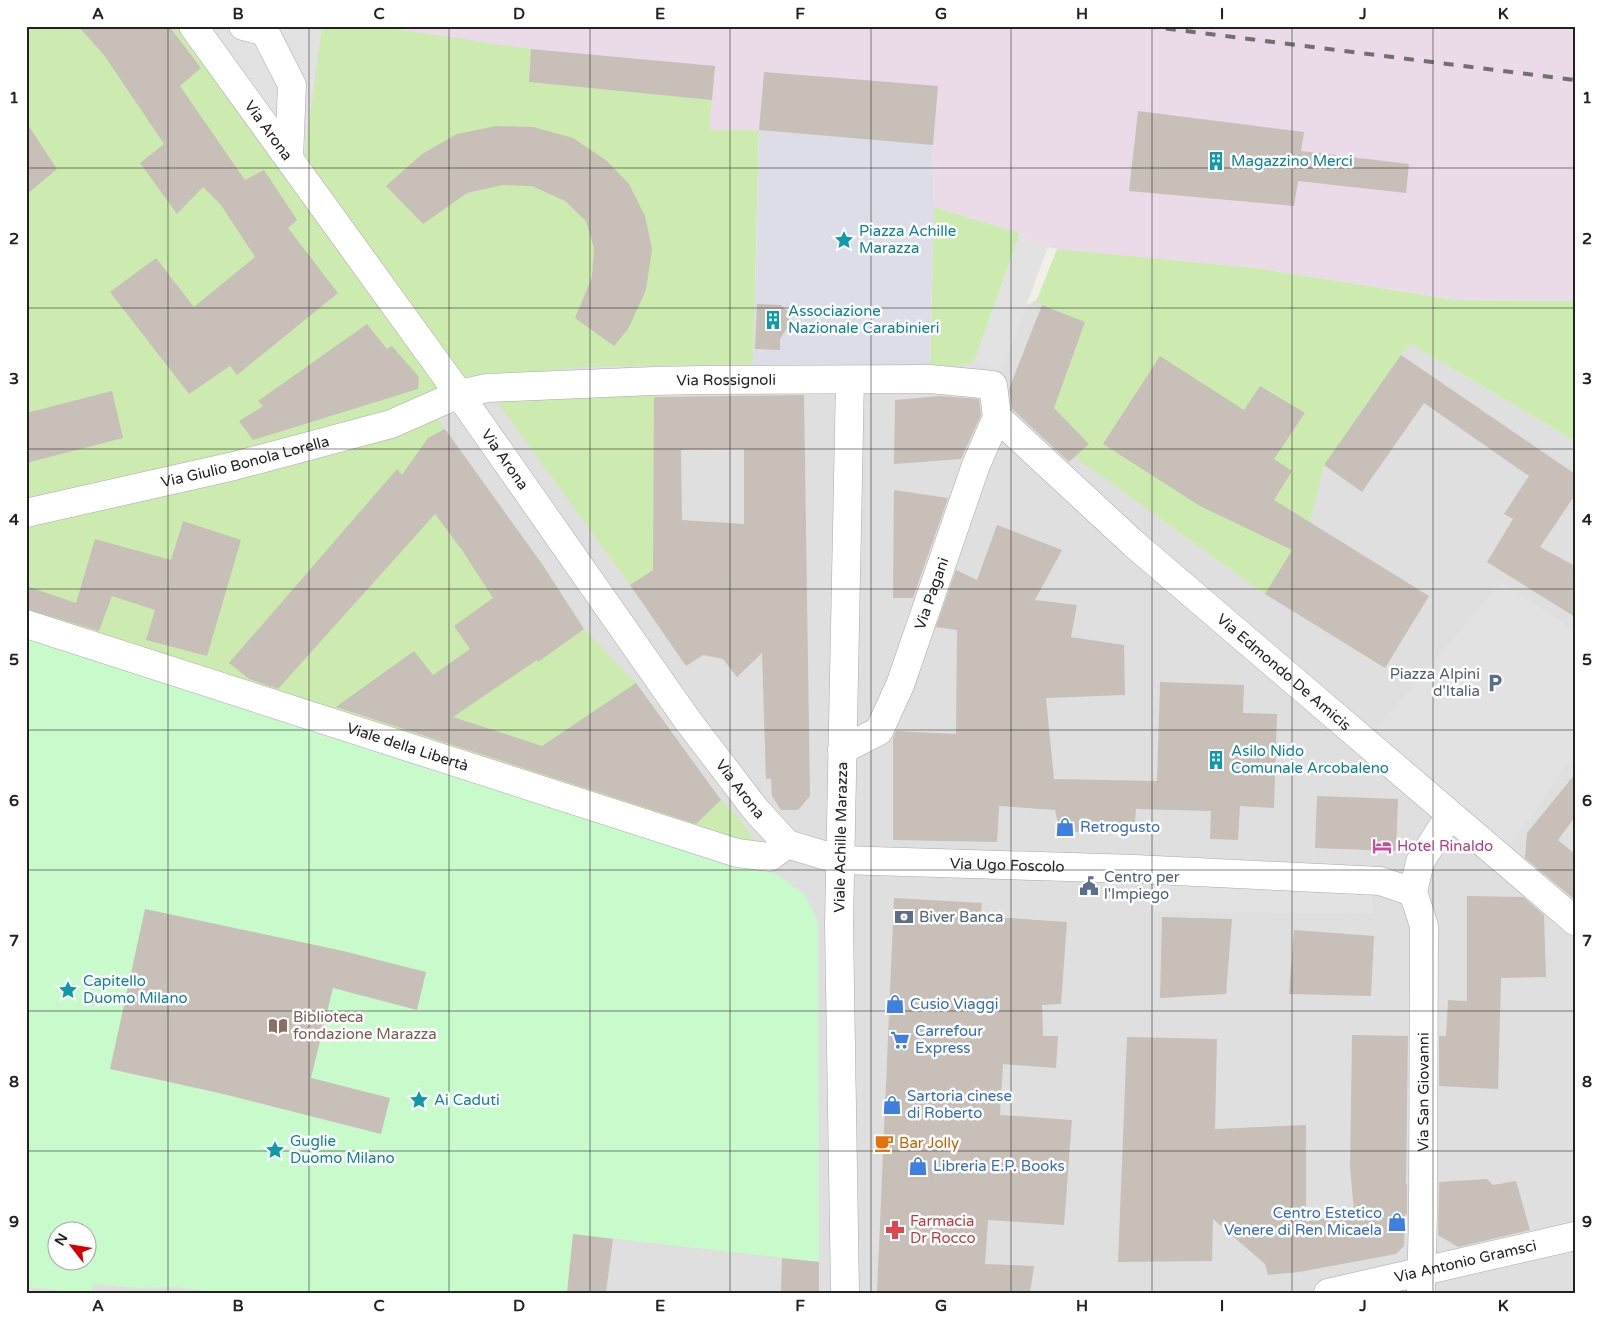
<svg xmlns="http://www.w3.org/2000/svg" width="1601" height="1319" viewBox="0 0 1601 1319" font-family="'Varela Round',sans-serif">
	<rect width="100%" height="100%" fill="#f2efe9"/>
	<!-- residential -->
	<path fill="#e0dfdf" fill-rule="evenodd" d="M26 26H375L715 66 755 286 930 366 1045 294 1411 344 1575 441V1293H26ZM58 1232H88V1262H58Z"/>
	<!-- industrial -->
	<path fill="#ebdbe8" d="M375 26H1575V301L1456 300 1256 268 1061 250 1048 247 1020 233 934 207 932 144 759 130H709L715 67 531 49Z"/>
	<!-- grass -->
	<path fill="#cdebb0" d="M26 26H193L302 176 322 26H375L531 49 529 82 712 100 709 130H759L753 364 585 367 449 379 429 408 445 429 542 564 584 629 636 683 721 800 740 819 766 857 26 625Z
		M934 207 1020 233 974 362 958 366H930Z
		M1057 249 1256 268 1456 300 1575 301V441L1411 344 1401 355 1324 465 1310 522 1265 594 1075 457 1089 444 1054 408 1085 322 1036 302Z
		M487 388 654 391 653 570 630 585Z"/>
	<!-- park -->
	<path fill="#c8facc" fill-rule="evenodd" d="M26 632 778 875 806 896 818 922 819 1262 574 1234 567 1293H227L173 1287 137 1288 93 1284 92 1293H58V1290L26 1287ZM58 1232H88V1262H58Z"/>
	<!-- parking -->
	<path fill="#e2e2e2" d="M193 26H322L302 176Z
		M1020 233 1048 247 1002 371 974 362Z
		M1501 582 1575 631V754L1507 850 1372 734Z
		M1153 880 1372 884 1373 913 1154 912Z"/>
	<!-- plaza -->
	<path fill="#dddde8" d="M759 130 932 144 934 207 930 366 753 381Z"/>
	<!-- building -->
	<path fill="#c7bfb8" fill-rule="evenodd" d="M78 26H169L201 68 180 86 245 180 264 170 297 220 288 228 338 293 237 375 230 366 189 394 110 292 156 258 194 307 255 257 221 205 203 187 177 214 140 163 164 144 104 55Z
		M531 49 715 66 712 100 529 82Z
		M764 72 938 86 933 145 759 130Z
		M1138 111 1304 132 1301 151 1409 164 1406 193 1298 181 1294 206 1129 191Z
		M26 122 57 169 26 195Z
		M496 126 533 127 573 138 607 161 629 184 645 216 652 249 646 290 628 329 614 346 575 318 592 277 594 248 586 221 565 201 532 186 503 185 467 193 423 224 386 186 422 154 457 134Z
		M757 304 781 305 789 313 790 323 780 339V350L755 349Z
		M1042 305 1085 322 1054 408 1089 444 1069 462 1012 409 1009 389Z
		M367 324 387 349 392 346 419 377 418 389 253 440 239 421 263 406 258 401Z
		M1401 355 1575 474V495L1540 547 1575 566V617L1487 562 1513 519 1504 514 1529 476 1424 403 1362 492 1324 465Z
		M1160 356 1244 410 1260 386 1305 413 1274 459 1292 471 1274 500 1429 596 1385 668 1265 594 1292 550 1200 506 1103 444Z
		M112 391 123 438 26 463V413Z
		M804 395 810 796 798 810H781L772 796 771 778 766 779 762 653 737 677 723 659 703 655 686 666 630 585 653 570 654 397ZM744 449V524L682 520 681 450Z
		M940 396 979 399 981 415 961 459 894 464 895 400Z
		M445 429 542 564 584 629 538 662 537 660 453 717 542 746 636 683 721 800 696 824 336 707 414 651 433 675 470 649 454 626 493 598 462 550 435 514 278 689 249 679 229 663 397 469 402 475 428 438Z
		M894 490 948 498 913 598H893Z
		M183 521 241 540 207 656 146 640 155 610 112 596 99 631 26 609V586L76 603 95 539 171 560Z
		M997 525 1062 550 1035 600 1077 605 1071 637 1124 645 1125 695 1046 698 1054 779 1157 781 1160 682 1244 685 1243 713 1277 714 1274 808 1240 806 1238 840 1210 839 1211 811 1136 809 1134 834 1060 831 1055 810 999 806 997 842 893 840V738L896 731 956 734 957 630 936 627 956 570 977 580Z
		M1575 774V817L1558 840 1575 854V900L1525 858 1527 833Z
		M1317 796 1398 799 1396 851 1315 848Z
		M1467 896 1523 897 1544 915 1546 977 1501 978 1498 1089 1439 1086V1036H1446L1448 1000 1467 1001Z
		M894 898 982 903 981 916 1067 922 1061 1004 1042 1005 1043 1036H1058L1056 1068 1003 1064 1000 1115 1072 1120 1064 1225 988 1220 985 1264 1034 1266 1030 1293H877Z
		M145 909 343 951 426 972 417 1010 333 988 311 1078 390 1098 381 1134 219 1093 110 1069Z
		M1162 917 1232 919 1226 994 1160 998Z
		M1294 930 1374 936 1371 996 1289 994Z
		M1352 1035 1408 1036 1406 1184H1407V1215L1405 1214 1404 1246 1396 1254 1299 1272 1268 1275 1265 1264 1213 1219 1212 1261 1118 1262 1127 1037 1217 1039 1215 1129 1306 1125V1222L1354 1212 1350 1167Z
		M1487 1179 1493 1185 1516 1181 1530 1230 1458 1247 1438 1235 1439 1182Z
		M573 1234 613 1239 606 1293H567Z
		M782 1258 819 1262V1293H781Z"/>
	<g fill="none" stroke-linecap="round" stroke-linejoin="round">
		<!-- minor casing -->
		<g stroke="#a9a9a9" stroke-width="29">
			<g id="minor">
				<path id="s1" d="M193 26 459 394 688 721 756 810 787 844 840 860 1135 869 1380 881 1413 892"/>
				<path d="M243 26 265 32 292 85 289 158"/>
				<path id="s2" d="M997 417 1134 544 1575 921"/>
				<path id="s3" d="M26 513 234 466 391 424 459 394 487 388 654 381 703 380 930 379 993 385 997 417"/>
				<path id="s4" d="M26 624 737 853 770 857 787 844"/>
				<path id="s5" d="M842 750 879 731 900 685 976 465 997 417"/>
				<path id="s6" d="M845 1293 839 924 850 380"/>
				<path id="s7" d="M1328 1293 1575 1236"/>
				<path id="s8" d="M1421 1293 1423 1214 1424 926 1413 892 1420 862 1450 815"/>
			</g>
		</g>
		<!-- minor -->
		<use href="#minor" stroke="#fff" stroke-width="28"/>
		<!-- rail -->
		<path stroke="#707070" stroke-width="4" stroke-dasharray="10 10" stroke-linecap="butt" d="M1146 26 1575 80"/>
	</g>
	<!-- grid -->
	<path fill="none" stroke="#222" stroke-width="1" stroke-opacity="0.55" d="M168 26V1293M309 26V1293M449 26V1293M590 26V1293M730 26V1293M871 26V1293M1011 26V1293M1152 26V1293M1292 26V1293M1433 26V1293M26 168H1575M26 308H1575M26 449H1575M26 589H1575M26 730H1575M26 870H1575M26 1011H1575M26 1151H1575"/>
	<!-- icons -->
	<defs>
		<g id="building-bare" transform="scale(1.5)"><path d="M-4-6H4V6H1V3H-1V6H-4ZM-2.5-4.3h1.7v1.8h-1.7ZM.8-4.3h1.7v1.8H.8ZM-2.5-1h1.7V.8h-1.7ZM.8-1h1.7V.8H.8Z" fill="#0f9aa8" stroke="#fff" stroke-width="2.5" paint-order="stroke"/></g>
		<g id="sight-bare" transform="scale(1.5)"><path d="M0-6L1.8-2.2L6-1.7L2.9 1.2L3.7 5.4L0 3.3L-3.7 5.4L-2.9 1.2L-6-1.7L-1.8-2.2Z" fill="#0f9aa8" stroke="#fff" stroke-width="2.5" paint-order="stroke"/></g>
		<g id="parking-bare" transform="scale(1.5)"><path d="M-3.5-5.5H1a3.5 3.5 0 0 1 0 7H-1V5.5H-3.5ZM-1-3.4V-.6H.8a1.4 1.4 0 0 0 0-2.8Z" fill="#5c6f8a" stroke="#fff" stroke-width="2.5" paint-order="stroke"/></g>
		<g id="shop-bare" transform="scale(1.5)"><path d="M-5-2.5h2.3a2.7 3.5 0 0 1 5.4 0H5L5.5 6h-11ZM-1.5-2.5h3a1.5 2.3 0 0 0-3 0Z" fill="#3f7fe0" stroke="#fff" stroke-width="2.5" paint-order="stroke"/></g>
		<g id="hotel-bare" transform="scale(1.5)"><path d="M-6-4.5h1.5V1H6V5H4.5V3h-9V5H-6ZM-4 0a1.8 1.8 0 1 1 3.6 0ZM.5 0V-2.5h3Q6-2.5 6 0Z" fill="#d1479c" stroke="#fff" stroke-width="2.5" paint-order="stroke"/></g>
		<g id="civic-bare" transform="scale(1.5)"><path d="M-.6-6.5H3V-4.5H.6V-3L4-1V1h2V6H-6V1h2V-1L-.6-3ZM-1.2 2.5V6h2.4V2.5Z" fill="#5c6f8a" stroke="#fff" stroke-width="2.5" paint-order="stroke"/></g>
		<g id="bank-bare" transform="scale(1.5)"><path d="M-6-4H6V4H-6ZM0-2.3a2.3 2.3 0 1 0 0 4.6a2.3 2.3 0 1 0 0-4.6Z" fill="#5c6f8a" stroke="#fff" stroke-width="2.5" paint-order="stroke"/></g>
		<g id="library-bare" transform="scale(1.5)"><path d="M-6-4Q-3-5.5-.7-3.5V5Q-3 3-6 4ZM6-4Q3-5.5 .7-3.5V5Q3 3 6 4Z" fill="#8d6e63" stroke="#fff" stroke-width="2.5" paint-order="stroke"/></g>
		<g id="supermarket-bare" transform="scale(1.5)"><path d="M-6-5.5h2.5l.6 2H6L4.5 2H-2.5L-4.4-4H-6ZM-1.5 3.2a1.3 1.3 0 1 0 .1 0ZM3 3.2a1.3 1.3 0 1 0 .1 0Z" fill="#3f7fe0" stroke="#fff" stroke-width="2.5" paint-order="stroke"/></g>
		<g id="cafe-bare" transform="scale(1.5)"><path d="M-5.5-4.5H6V0H3Q3 3.5 0 3.5H-2.5Q-5.5 3.5-5.5 0ZM3-3.2v2h1.7v-2ZM-6 4.5H4V6H-6Z" fill="#e8710a" stroke="#fff" stroke-width="2.5" paint-order="stroke"/></g>
		<g id="pharmacy-bare" transform="scale(1.5)"><path d="M-2-6h4v4h4v4h-4v4h-4v-4h-4v-4h4Z" fill="#e0444e" stroke="#fff" stroke-width="2.5" paint-order="stroke"/></g>
	</defs>
	<g fill-rule="evenodd">
		<use href="#building-bare" x="1216" y="161"/>
		<use href="#sight-bare" x="844" y="240"/>
		<use href="#building-bare" x="773" y="320"/>
		<use href="#parking-bare" x="1495" y="683"/>
		<use href="#building-bare" x="1216" y="760"/>
		<use href="#shop-bare" x="1065" y="827"/>
		<use href="#hotel-bare" x="1382" y="846"/>
		<use href="#civic-bare" x="1089" y="886"/>
		<use href="#bank-bare" x="904" y="917"/>
		<use href="#sight-bare" x="68" y="990"/>
		<use href="#shop-bare" x="895" y="1004"/>
		<use href="#library-bare" x="278" y="1026"/>
		<use href="#supermarket-bare" x="900" y="1040"/>
		<use href="#sight-bare" x="419" y="1100"/>
		<use href="#shop-bare" x="892" y="1105"/>
		<use href="#cafe-bare" x="884" y="1143"/>
		<use href="#sight-bare" x="275" y="1150"/>
		<use href="#shop-bare" x="918" y="1166"/>
		<use href="#shop-bare" x="1397" y="1222"/>
		<use href="#pharmacy-bare" x="895" y="1230"/>
	</g>
	<g text-anchor="middle" dominant-baseline="central" stroke-width="5" stroke-linejoin="round" paint-order="stroke">
		<!-- street labels -->
		<g font-size="15" fill="#222" stroke="#fff">
			<text stroke="none"><textPath href="#s1" startOffset="129">Via Arona</textPath></text>
			<text stroke="none"><textPath href="#s3" startOffset="718">Via Rossignoli</textPath></text>
			<text stroke="none"><textPath href="#s1" startOffset="534">Via Arona</textPath></text>
			<text stroke="none"><textPath href="#s3" startOffset="225">Via Giulio Bonola Lorella</textPath></text>
			<text stroke="none"><textPath href="#s5" startOffset="189">Via Pagani</textPath></text>
			<text stroke="none"><textPath href="#s2" startOffset="384">Via Edmondo De Amicis</textPath></text>
			<text stroke="none"><textPath href="#s4" startOffset="401">Viale della Libertà</textPath></text>
			<text stroke="none"><textPath href="#s1" startOffset="939">Via Arona</textPath></text>
			<text stroke="none"><textPath href="#s6" startOffset="456">Viale Achille Marazza</textPath></text>
			<text stroke="none"><textPath href="#s1" startOffset="1234">Via Ugo Foscolo</textPath></text>
			<text stroke="none"><textPath href="#s8" startOffset="201">Via San Giovanni</textPath></text>
			<text stroke="none"><textPath href="#s7" startOffset="141">Via Antonio Gramsci</textPath></text>
		</g>
		<!-- culture labels -->
		<g font-size="15" fill="#0d838f" stroke="#fff" text-anchor="start">
			<text x="1231" y="161">Magazzino Merci</text>
			<text x="859" y="231">Piazza Achille<tspan x="859" dy="17">Marazza</tspan></text>
			<text x="788" y="311">Associazione<tspan x="788" dy="17">Nazionale Carabinieri</tspan></text>
			<text x="1231" y="751">Asilo Nido<tspan x="1231" dy="17">Comunale Arcobaleno</tspan></text>
			<text x="83" y="981">Capitello<tspan x="83" dy="17">Duomo Milano</tspan></text>
			<text x="434" y="1100">Ai Caduti</text>
			<text x="290" y="1141">Guglie<tspan x="290" dy="17">Duomo Milano</tspan></text>
		</g>
		<!-- service labels -->
		<g font-size="15" fill="#4e5e75" stroke="#fff" text-anchor="start">
			<text x="1480" y="674" text-anchor="end">Piazza Alpini<tspan x="1480" dy="17">d'Italia</tspan></text>
			<text x="1104" y="877">Centro per<tspan x="1104" dy="17">l'Impiego</tspan></text>
			<text x="919" y="917">Biver Banca</text>
		</g>
		<!-- shop labels -->
		<g font-size="15" fill="#366cbe" stroke="#fff" text-anchor="start">
			<text x="1080" y="827">Retrogusto</text>
			<text x="910" y="1004">Cusio Viaggi</text>
			<text x="915" y="1031">Carrefour<tspan x="915" dy="17">Express</tspan></text>
			<text x="907" y="1096">Sartoria cinese<tspan x="907" dy="17">di Roberto</tspan></text>
			<text x="933" y="1166">Libreria E.P. Books</text>
			<text x="1382" y="1213" text-anchor="end">Centro Estetico<tspan x="1382" dy="17">Venere di Ren Micaela</tspan></text>
		</g>
		<!-- hotel labels -->
		<g font-size="15" fill="#b23c85" stroke="#fff" text-anchor="start">
			<text x="1397" y="846">Hotel Rinaldo</text>
		</g>
		<!-- education labels -->
		<g font-size="15" fill="#785e54" stroke="#fff" text-anchor="start">
			<text x="293" y="1017">Biblioteca<tspan x="293" dy="17">fondazione Marazza</tspan></text>
		</g>
		<!-- food labels -->
		<g font-size="15" fill="#c56008" stroke="#fff" text-anchor="start">
			<text x="899" y="1143">Bar Jolly</text>
		</g>
		<!-- health labels -->
		<g font-size="15" fill="#be3a42" stroke="#fff" text-anchor="start">
			<text x="910" y="1221">Farmacia<tspan x="910" dy="17">Dr Rocco</tspan></text>
		</g>
	</g>
	<!-- border -->
	<rect width="1601" height="1319" fill="none" stroke="#ffffff" stroke-width="55"/>
	<!-- north arrow -->
	<g transform="translate(72 1246) rotate(301)"><circle r="24" fill="#ffffff" stroke="#a7a7a7"/>
	<path d="M0-4L9 19L0 12L-9 19Z" fill="#d40000"/>
	<text y="-8" font-size="14" font-weight="bold" text-anchor="middle" fill="#222222">N</text>
	</g>
	<rect x="28" y="28" width="1546" height="1264" fill="none" stroke="#222" stroke-width="2"/>
	<g font-size="16" text-anchor="middle" font-weight="bold" fill="#222">
		<text x="98" y="19">A</text>
		<text x="238" y="19">B</text>
		<text x="379" y="19">C</text>
		<text x="519" y="19">D</text>
		<text x="660" y="19">E</text>
		<text x="800" y="19">F</text>
		<text x="941" y="19">G</text>
		<text x="1082" y="19">H</text>
		<text x="1222" y="19">I</text>
		<text x="1363" y="19">J</text>
		<text x="1503" y="19">K</text>
		<text x="14" y="103">1</text>
		<text x="1587" y="103">1</text>
		<text x="14" y="244">2</text>
		<text x="1587" y="244">2</text>
		<text x="14" y="384">3</text>
		<text x="1587" y="384">3</text>
		<text x="14" y="525">4</text>
		<text x="1587" y="525">4</text>
		<text x="14" y="665">5</text>
		<text x="1587" y="665">5</text>
		<text x="14" y="806">6</text>
		<text x="1587" y="806">6</text>
		<text x="14" y="946">7</text>
		<text x="1587" y="946">7</text>
		<text x="14" y="1087">8</text>
		<text x="1587" y="1087">8</text>
		<text x="14" y="1227">9</text>
		<text x="1587" y="1227">9</text>
		<text x="98" y="1311">A</text>
		<text x="238" y="1311">B</text>
		<text x="379" y="1311">C</text>
		<text x="519" y="1311">D</text>
		<text x="660" y="1311">E</text>
		<text x="800" y="1311">F</text>
		<text x="941" y="1311">G</text>
		<text x="1082" y="1311">H</text>
		<text x="1222" y="1311">I</text>
		<text x="1363" y="1311">J</text>
		<text x="1503" y="1311">K</text>
	</g>
</svg>
